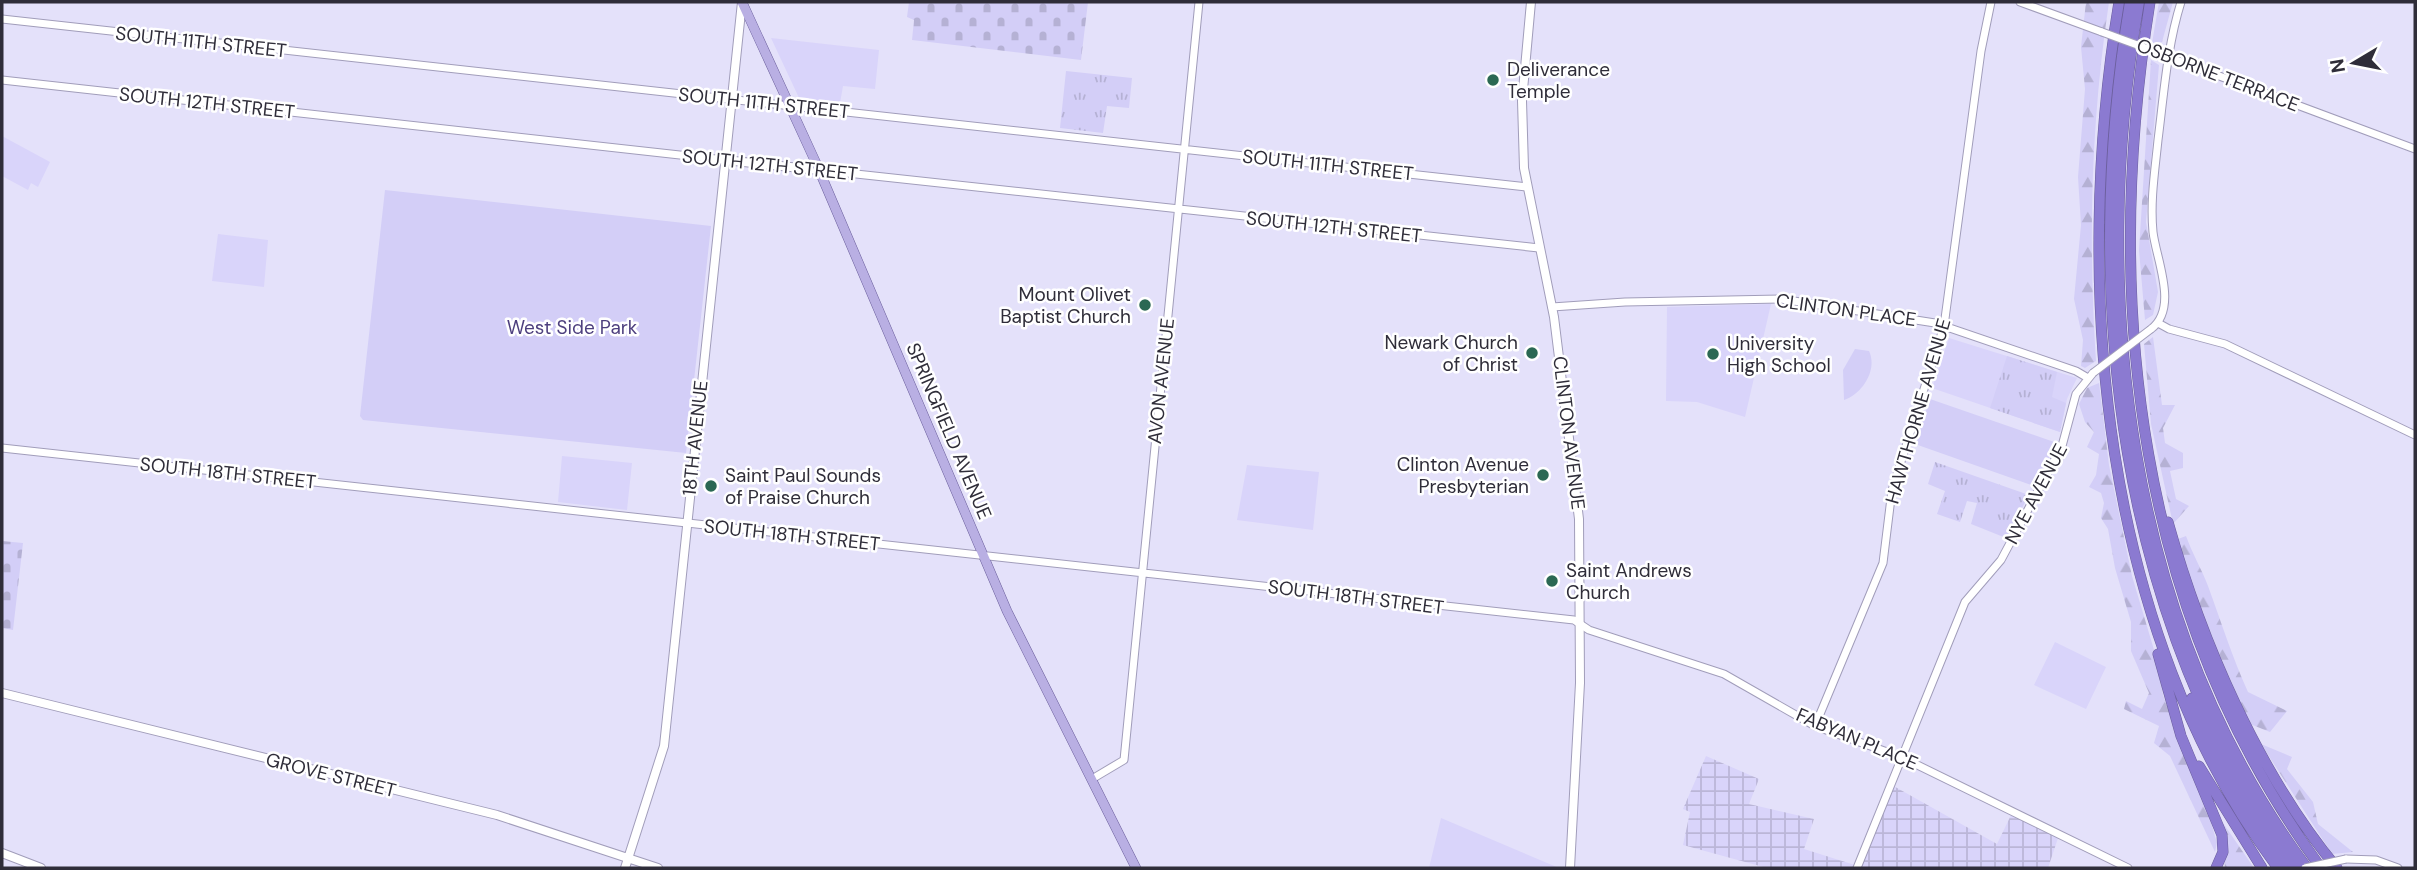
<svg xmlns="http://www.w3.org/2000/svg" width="2417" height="870" viewBox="0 0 2417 870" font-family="'DM Sans',sans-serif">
	<defs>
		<pattern id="industrial-grid" width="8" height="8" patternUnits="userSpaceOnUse" patternTransform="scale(1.75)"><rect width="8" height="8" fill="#d9d4fa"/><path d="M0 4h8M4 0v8" fill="none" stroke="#bbb6d7"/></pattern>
		<pattern id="grass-tufts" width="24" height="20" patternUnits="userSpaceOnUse" patternTransform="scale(1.75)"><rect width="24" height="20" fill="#d3cef7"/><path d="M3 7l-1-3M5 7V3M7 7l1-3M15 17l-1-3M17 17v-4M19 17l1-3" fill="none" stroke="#b5b1d4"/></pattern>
		<pattern id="forest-firs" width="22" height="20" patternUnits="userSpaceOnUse" patternTransform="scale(1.75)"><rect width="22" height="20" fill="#d3cef7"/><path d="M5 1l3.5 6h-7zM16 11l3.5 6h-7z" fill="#b5b1d4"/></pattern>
		<pattern id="cemetery-stones" width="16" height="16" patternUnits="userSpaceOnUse" patternTransform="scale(1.75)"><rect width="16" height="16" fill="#d3cef7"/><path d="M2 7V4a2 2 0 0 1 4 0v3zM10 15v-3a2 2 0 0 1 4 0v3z" fill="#b5b1d4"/></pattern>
	</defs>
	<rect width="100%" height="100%" fill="#e4e1fa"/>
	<!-- built -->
	<path fill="#d9d4fa" d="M771 38 879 50 875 89 843 86 840 103 800 100Z
		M2 136 50 162 38 187 31 183 28 190 2 176Z
		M218 234 268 240 264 287 212 281Z
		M1771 304 1745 417 1697 402 1666 401 1667 307Z
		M1949 338 2077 378 2067 399 2060 432 1932 388Z
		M562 456 632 463 627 510 558 502Z
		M1247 465 1319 472 1313 530 1237 520Z
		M2055 642 2106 667 2086 709 2034 685Z
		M1441 818 1559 868H1429Z"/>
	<!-- industrial -->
	<path fill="url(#industrial-grid)" d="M1706 756 1759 779 1749 804 1814 819 1804 849 1858 866 1890 784 1997 844 2013 811 2059 835 2048 868H1767L1683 845 1690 812 1683 809Z"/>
	<!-- grass -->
	<path fill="url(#grass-tufts)" d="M1066 71 1132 78 1129 108 1107 106 1103 133 1060 128Z
		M2007 356 2057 372 2052 397 2066 403 2060 432 1990 408Z
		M1935 462 2029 495 2006 538 1971 524 1977 503 1967 501 1960 522 1937 514 1945 491 1928 484Z"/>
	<!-- forest -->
	<path fill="url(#forest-firs)" d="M2086 2H2109C2091 122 2088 239 2096 361L2085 368 2081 366 2083 340 2074 299 2081 225 2078 177 2085 89 2081 47Z
		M2159 2H2173L2162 42 2152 43Z
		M2151 60 2159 65 2146 222 2158 292 2153 315 2145 320 2139 250Z
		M2153 337 2162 405H2175L2163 428 2165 443 2183 453V468L2170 471 2176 499 2189 506 2173 524 2151 424 2144 344Z
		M2099 383 2109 465 2132 576 2160 670 2163 695 2210 819 2217 843 2215 852 2170 756 2154 743 2159 726 2124 709 2126 701 2142 709 2149 693 2131 651V622L2115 568 2108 529 2101 518 2104 503 2101 493 2089 487 2096 475 2099 454 2087 447 2094 432 2085 422 2079 404 2087 388Z
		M2186 536C2192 553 2202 570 2208 586 2221 621 2232 657 2248 692L2287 711 2270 732 2250 724C2223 663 2195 603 2178 539Z
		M2261 744 2292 757 2287 769 2313 802 2318 824 2353 852 2332 854Z
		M2221 820 2254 868H2225Z"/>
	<!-- cemetery -->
	<path fill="url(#cemetery-stones)" d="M909 2H1088L1081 60 912 40 914 20 907 17Z
		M2 541 23 543 13 630 2 628Z"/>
	<!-- green -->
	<path fill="#d3cef7" d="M385 190 711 226 686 453 363 420 360 416Z
		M1855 349 1869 351C1878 370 1862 394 1844 400L1843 370Z
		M1930 399 2057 443 2034 486 1915 444Z"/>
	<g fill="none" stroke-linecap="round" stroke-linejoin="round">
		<!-- tertiary casing -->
		<g stroke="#a19dba" stroke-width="9">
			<path id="tertiary" d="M2020 2 2102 32
				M2 19 1527 187
				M2163 55 2415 149
				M2 80 725 160
				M819 170 1539 248
				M1552 307 1625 302 1781 299 1935 323 2076 371 2088 378
				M2158 323 2169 329 2225 344 2415 435
				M2151 329C2179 308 2156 259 2153 232 2150 201 2155 170 2158 140 2164 93 2167 47 2181 2
				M2 448 1574 620 1589 630 1724 674 1815 726 1901 757 2128 868
				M1815 726 1883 563 1892 490 1944 326 1981 51 1991 2
				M1092 779 1124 760 1199 2
				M2346 859 2376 860 2398 868
				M1857 868 1965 602 2001 560 2062 446 2076 394 2093 373"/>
		</g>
		<!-- secondary casing -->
		<g stroke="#a19dba" stroke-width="10">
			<path id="secondary" d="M1531 2 1522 101 1524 168 1554 317 1579 519 1580 683 1570 868
				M725 160 819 170
				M2 693 497 815 658 868
				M2 853 41 868
				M625 868 664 746 742 2"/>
		</g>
		<!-- primary casing -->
		<g stroke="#6b5f9c" stroke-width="10">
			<path id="primary" d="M742 2 816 163 1007 611 1136 868"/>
		</g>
		<!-- motorway casing -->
		<g stroke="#6b5f9c" stroke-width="11">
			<path id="motorway" d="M2119 2C2072 285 2101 632 2278 868
				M2130 2C2081 296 2117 622 2296 868
				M2139 2C2089 296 2126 623 2307 868
				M2150 2C2102 303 2137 617 2321 868
				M2168 522C2201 640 2258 773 2337 868
				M2158 654 2181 736 2222 835 2223 852 2216 868
				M2192 698 2232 785 2286 868
				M2199 766 2262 868"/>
		</g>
		<!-- tertiary -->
		<use href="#tertiary" stroke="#fff" stroke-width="7"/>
		<!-- secondary -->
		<use href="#secondary" stroke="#fff" stroke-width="8"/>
		<!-- primary -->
		<use href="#primary" stroke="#b9afe3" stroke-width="9"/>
		<!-- motorway -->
		<use href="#motorway" stroke="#8b7ad1" stroke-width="10"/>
		<!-- tertiary-bridge casing -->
		<g stroke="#a19dba" stroke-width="9" stroke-linecap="butt">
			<path id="tertiary-bridge" d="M2102 32 2159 53
				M2093 373 2151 329
				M2305 868 2346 859"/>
		</g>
		<!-- tertiary-bridge -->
		<use href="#tertiary-bridge" stroke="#fff" stroke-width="7"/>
	</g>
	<!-- markers -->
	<g fill="#2b6853" stroke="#fff" stroke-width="2.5">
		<circle cx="1493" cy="80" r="7"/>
		<circle cx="1145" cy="305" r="7"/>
		<circle cx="1532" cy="353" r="7"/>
		<circle cx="1713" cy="354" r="7"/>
		<circle cx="1543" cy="475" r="7"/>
		<circle cx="711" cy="486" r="7"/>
		<circle cx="1552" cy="581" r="7"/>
	</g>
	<g text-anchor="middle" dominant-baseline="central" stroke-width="5" stroke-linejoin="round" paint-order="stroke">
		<!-- street labels -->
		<g font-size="19" fill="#2f2d39" stroke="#fff">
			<text transform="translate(201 42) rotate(6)">SOUTH 11TH STREET</text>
			<text transform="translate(2218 75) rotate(21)">OSBORNE TERRACE</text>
			<text transform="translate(207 103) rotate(6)">SOUTH 12TH STREET</text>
			<text transform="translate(764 103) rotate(6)">SOUTH 11TH STREET</text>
			<text transform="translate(770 165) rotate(6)">SOUTH 12TH STREET</text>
			<text transform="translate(1328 165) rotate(6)">SOUTH 11TH STREET</text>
			<text transform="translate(1334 227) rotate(6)">SOUTH 12TH STREET</text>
			<text transform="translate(1846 310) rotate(8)">CLINTON PLACE</text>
			<text transform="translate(1161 381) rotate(-84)">AVON AVENUE</text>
			<text transform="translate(1918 411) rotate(-74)">HAWTHORNE AVENUE</text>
			<text transform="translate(949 431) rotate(67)">SPRINGFIELD AVENUE</text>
			<text transform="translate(1569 433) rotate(83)">CLINTON AVENUE</text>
			<text transform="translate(695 438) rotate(-84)">18TH AVENUE</text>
			<text transform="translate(228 473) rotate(6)">SOUTH 18TH STREET</text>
			<text transform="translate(2036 494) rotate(-62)">NYE AVENUE</text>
			<text transform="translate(792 535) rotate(6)">SOUTH 18TH STREET</text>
			<text transform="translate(1356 597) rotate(7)">SOUTH 18TH STREET</text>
			<text transform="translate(1857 739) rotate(23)">FABYAN PLACE</text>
			<text transform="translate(331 775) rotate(14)">GROVE STREET</text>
		</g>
		<!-- poi labels -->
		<g font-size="19" fill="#2f2d39" stroke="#fff" text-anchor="start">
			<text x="1507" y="69">Deliverance<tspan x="1507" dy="22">Temple</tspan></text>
			<text x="1131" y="294" text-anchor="end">Mount Olivet<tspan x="1131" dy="22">Baptist Church</tspan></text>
			<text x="1518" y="342" text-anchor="end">Newark Church<tspan x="1518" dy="22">of Christ</tspan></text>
			<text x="1727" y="343">University<tspan x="1727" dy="22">High School</tspan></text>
			<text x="1529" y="464" text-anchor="end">Clinton Avenue<tspan x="1529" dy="22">Presbyterian</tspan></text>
			<text x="725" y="475">Saint Paul Sounds<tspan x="725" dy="22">of Praise Church</tspan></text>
			<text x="1566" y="570">Saint Andrews<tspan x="1566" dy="22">Church</tspan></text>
		</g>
		<!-- park labels -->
		<g font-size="19" fill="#4d3f7e" stroke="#fff">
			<text x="572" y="327">West Side Park</text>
		</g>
	</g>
	<!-- border -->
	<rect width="2417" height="870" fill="none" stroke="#2f2d39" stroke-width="7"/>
	<!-- north arrow -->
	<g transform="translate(2354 63) rotate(260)" stroke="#ffffff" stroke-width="5" paint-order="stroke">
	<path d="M0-5L12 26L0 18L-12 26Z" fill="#2f2d39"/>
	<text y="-10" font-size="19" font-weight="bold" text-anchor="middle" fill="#2f2d39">N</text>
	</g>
</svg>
